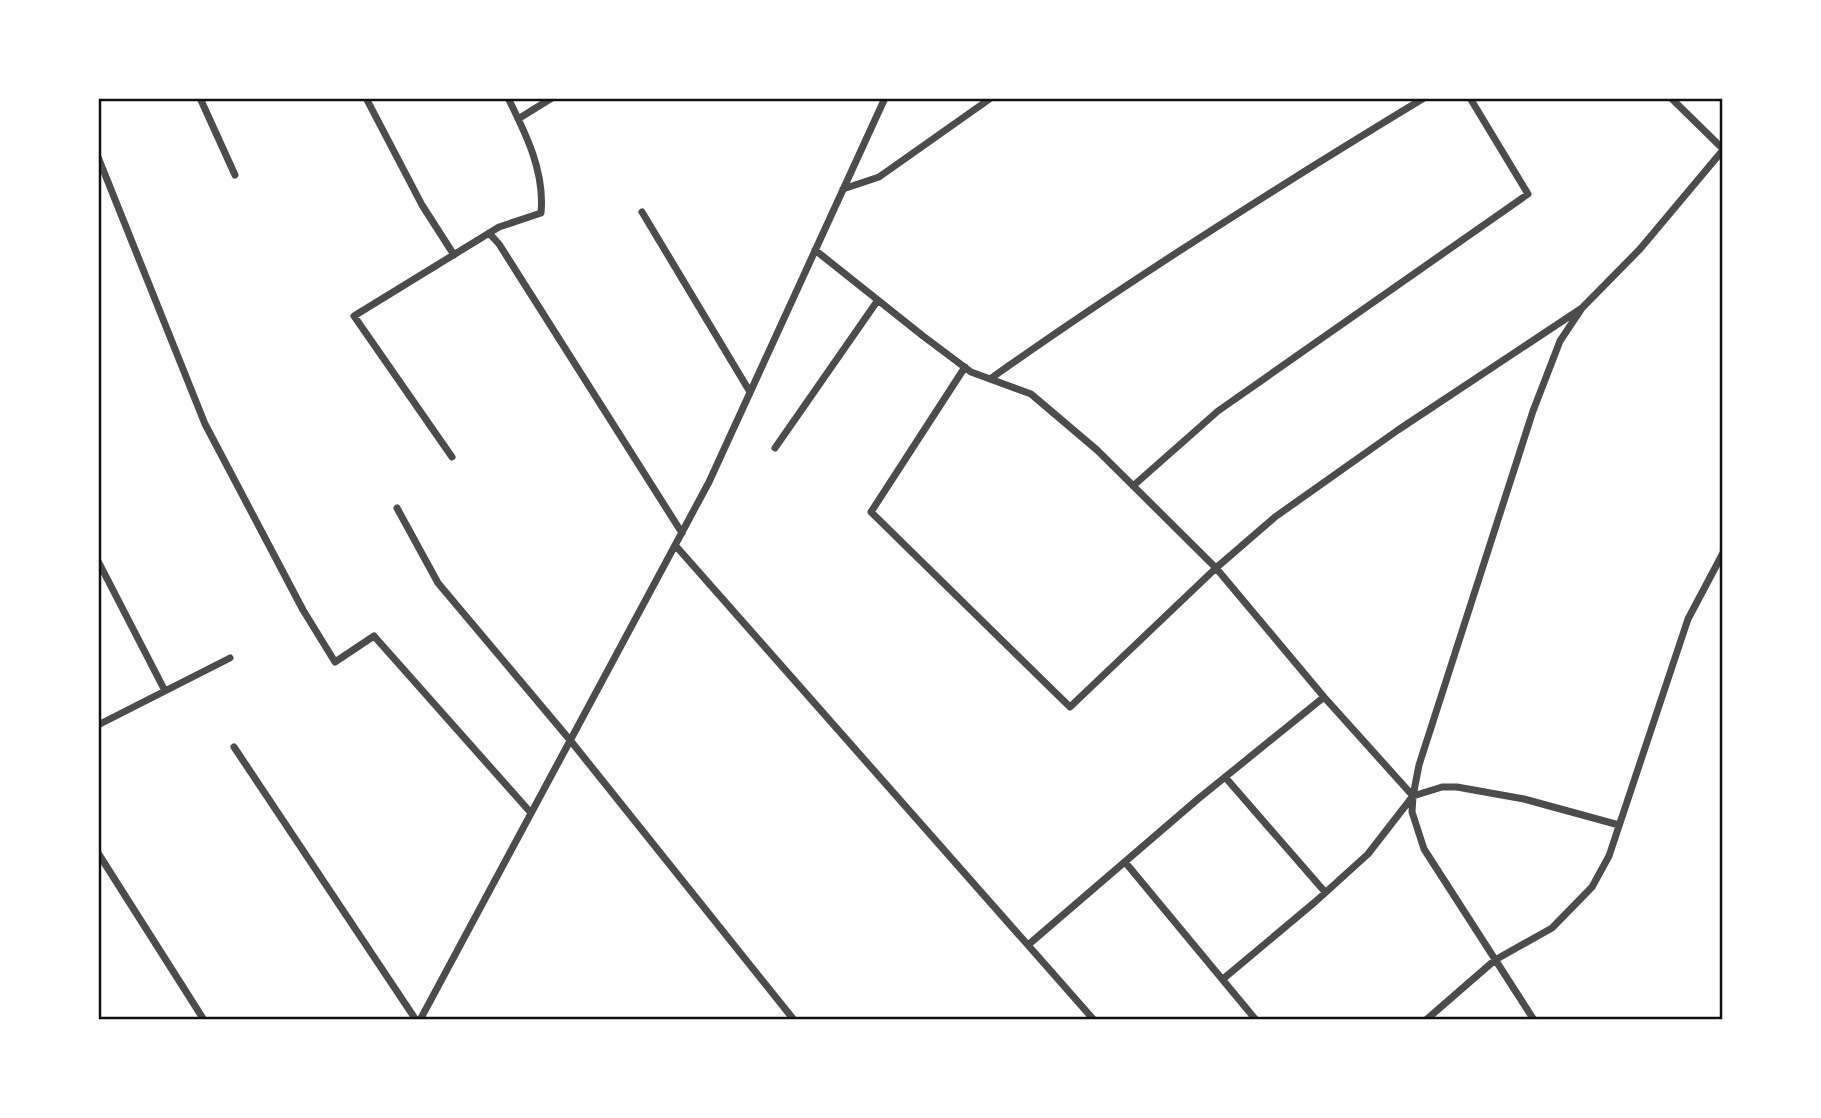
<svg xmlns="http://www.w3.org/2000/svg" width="1821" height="1118" viewBox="0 0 1821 1118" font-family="'Source Sans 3',sans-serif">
	<rect width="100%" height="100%" fill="#fff"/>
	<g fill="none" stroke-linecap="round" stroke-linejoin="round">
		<!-- minor -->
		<path stroke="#4c4c4c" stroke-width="7" d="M200 98 235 175
			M366 98 422 205 454 255
			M1671 98 1723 149
			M518 119 552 98
			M98 157 205 424 303 610 335 662 374 636 531 813
			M843 189 879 177 991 98
			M642 212 750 392
			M489 233 499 244 682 533
			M815 250 923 336 971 372 1031 394 1097 450 1216 568 1324 697 1413 796 1412 812 1424 849 1534 1020
			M965 367 871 512 1070 707 1216 568 1275 517 1398 430 1582 308
			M990 379C1131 279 1277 187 1424 98
			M775 448 878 300
			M452 457 354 316 499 227 541 213C545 172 526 134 508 98
			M1133 486 1218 411 1528 194 1470 98
			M397 508 438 583 570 740 794 1020
			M675 545 1094 1020
			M98 561 165 691
			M98 725 230 658
			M234 747 416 1020
			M1225 777 1325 892
			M1413 796 1442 787H1457L1524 799 1619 825
			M98 853 204 1020
			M1125 862 1256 1020
			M1028 945 1198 799 1324 697
			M1223 979 1315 902 1368 854 1413 796 1419 765 1533 411 1560 341 1582 308 1640 249 1723 150
			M420 1020 709 482 885 98
			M1426 1020 1495 960 1552 928 1592 887 1609 856 1688 619 1723 553"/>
	</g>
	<!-- border -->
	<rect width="1821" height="1118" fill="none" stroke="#ffffff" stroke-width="200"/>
	<rect x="100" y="100" width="1621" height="918" fill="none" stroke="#111" stroke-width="2.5"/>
</svg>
